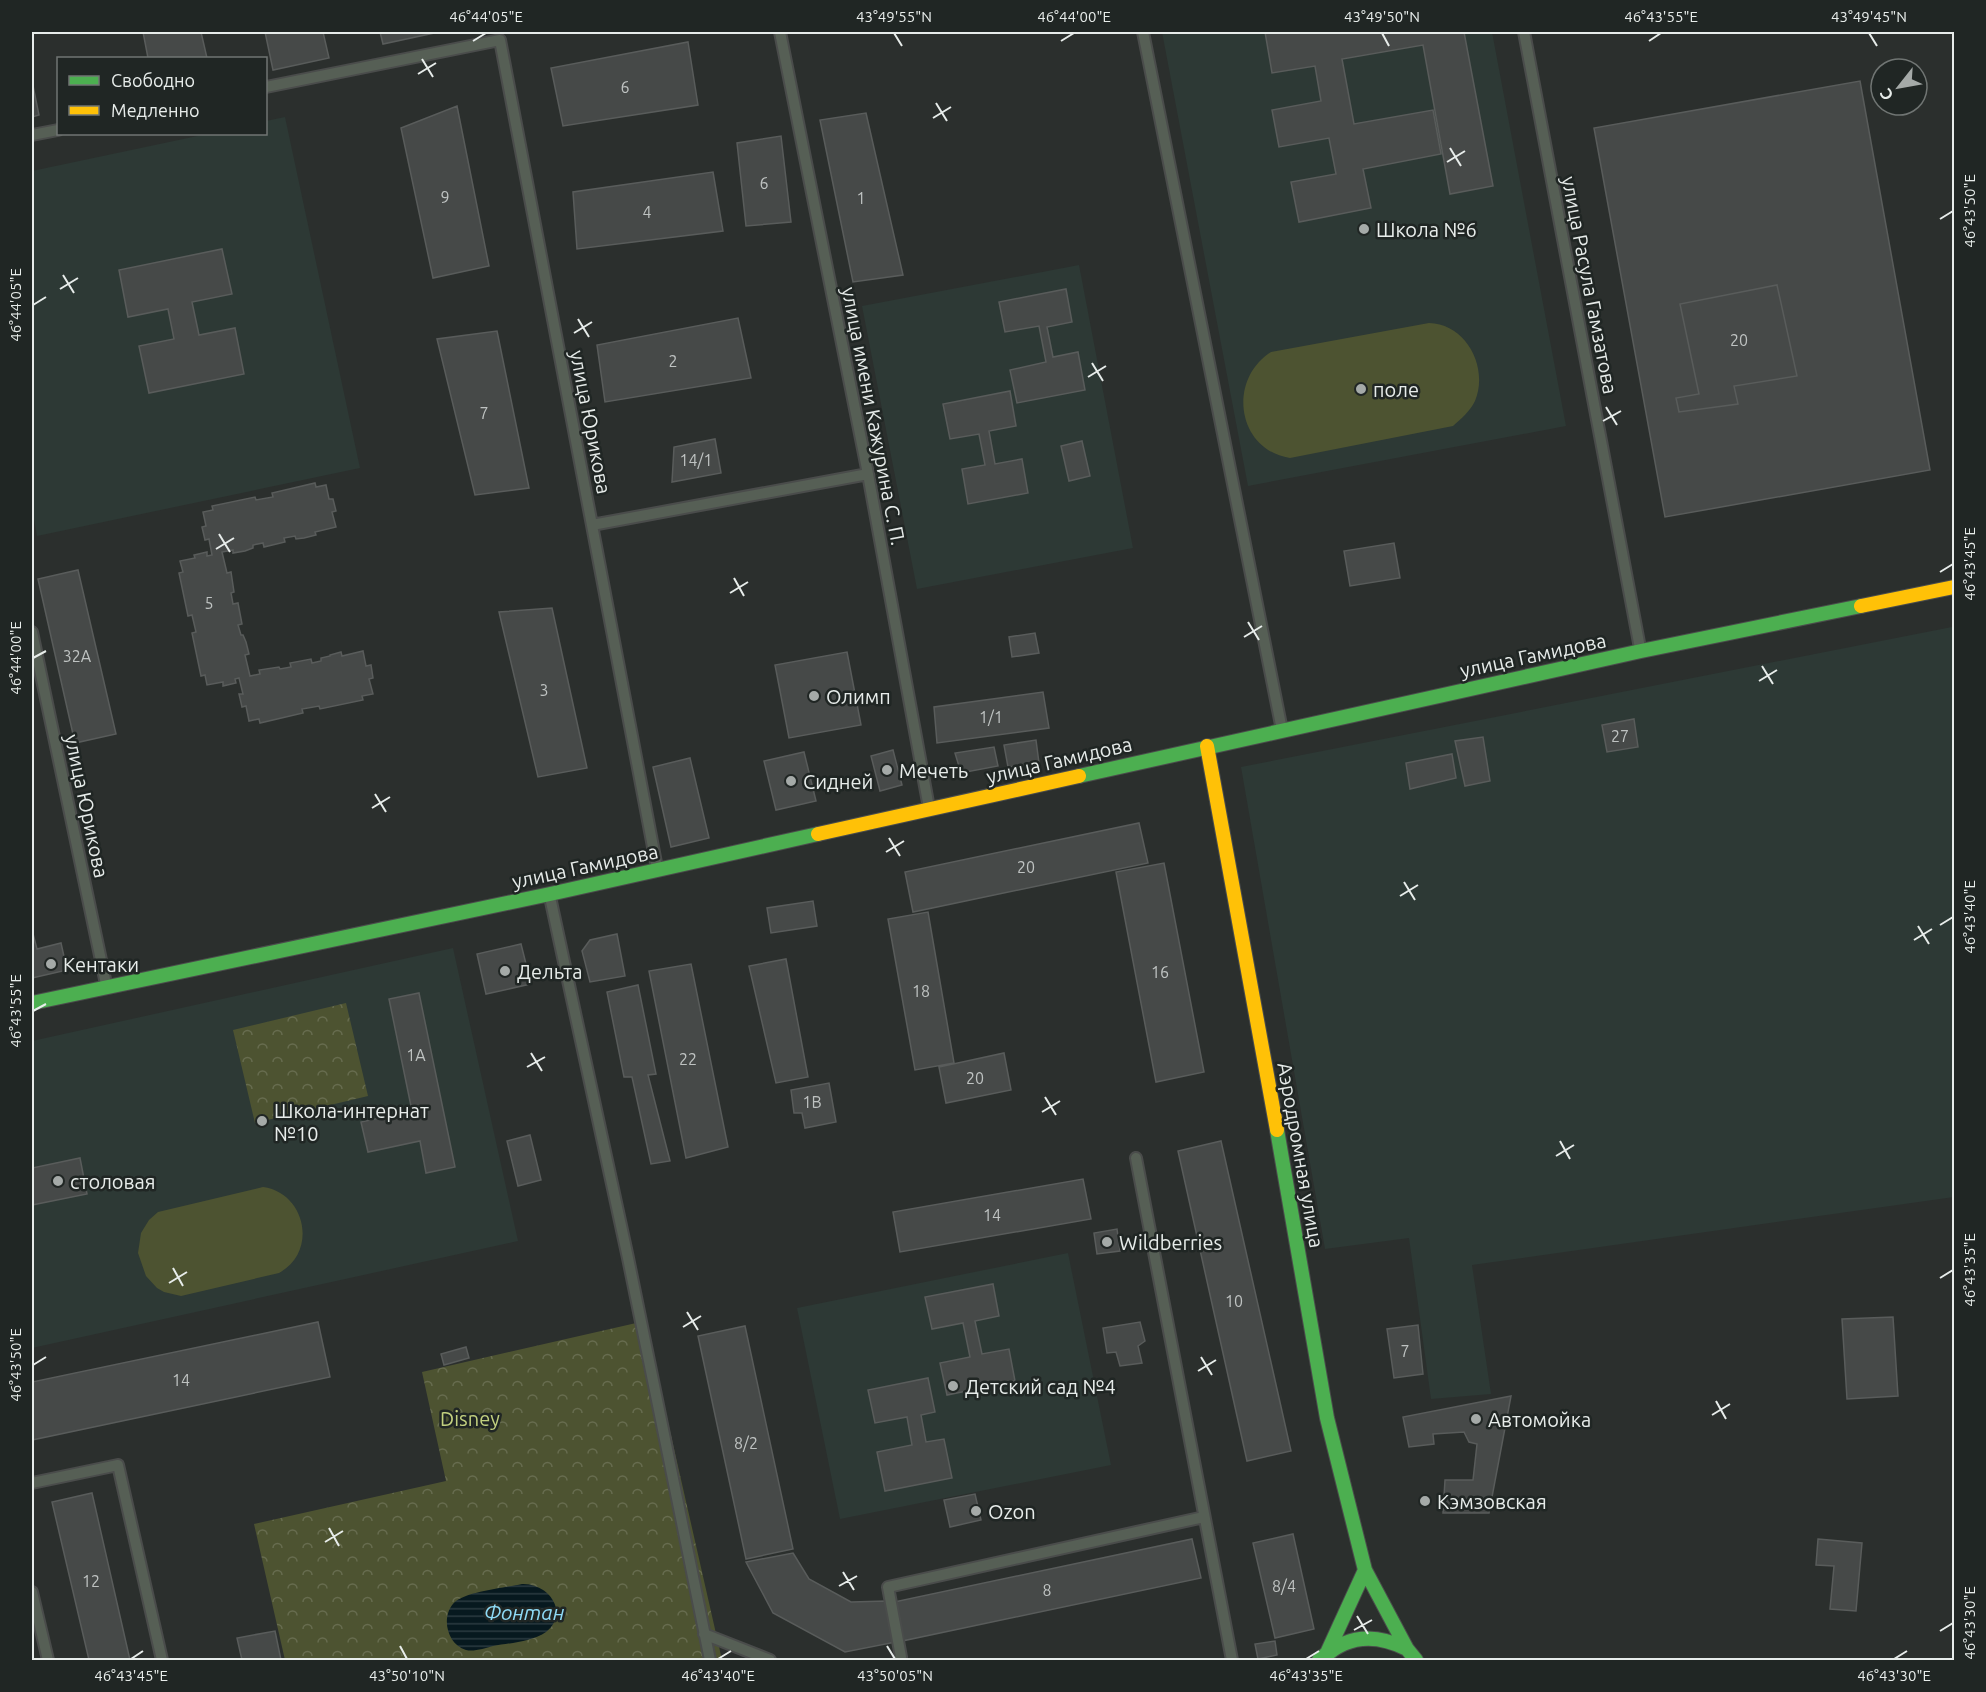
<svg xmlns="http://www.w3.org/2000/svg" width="1986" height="1692" viewBox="0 0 1986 1692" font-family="Ubuntu,sans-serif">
	<defs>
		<pattern id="forest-crowns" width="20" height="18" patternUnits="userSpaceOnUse" patternTransform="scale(1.5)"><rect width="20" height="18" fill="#4d5331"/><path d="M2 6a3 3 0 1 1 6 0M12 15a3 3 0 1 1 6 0" fill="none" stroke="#676c4f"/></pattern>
		<pattern id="water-rules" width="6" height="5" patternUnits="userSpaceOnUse" patternTransform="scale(1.5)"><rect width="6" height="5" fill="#07191f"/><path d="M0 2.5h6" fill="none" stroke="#2b3b40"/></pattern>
	</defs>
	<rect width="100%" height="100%" fill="#2b2f2d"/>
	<!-- built -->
	<path fill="#2d3935" d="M1162 32H1492L1566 426 1248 486Z
		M285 117 360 468 37 536 32 508V171L207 134H266V121Z
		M1079 265 1133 548 917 589 862 306Z
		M1952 627 1954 640V1197L1472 1265 1491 1394 1431 1399 1409 1238 1325 1249 1241 767Z
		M453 948 518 1241 32 1348V1041Z
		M1068 1253 1111 1465 840 1519 797 1308Z"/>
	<!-- forest -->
	<path fill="url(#forest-crowns)" d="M346 1003 368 1096 255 1123 233 1030Z
		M645 1321 722 1660H285L254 1524 446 1481 422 1372Z"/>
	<!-- pitch -->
	<path fill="#4d5331" d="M1429 323C1466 324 1489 367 1475 401 1470 411 1461 419 1453 426L1290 458C1237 450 1227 380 1271 352Z
		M263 1187C306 1193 318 1252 279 1273L181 1296 164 1292 157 1288 146 1276 138 1253 141 1233 149 1220 158 1212Z"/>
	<!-- water -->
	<path fill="url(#water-rules)" d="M522 1584C549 1583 570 1613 546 1632 532 1642 509 1643 493 1646 485 1648 474 1652 466 1650 446 1644 440 1614 456 1601 470 1591 504 1588 522 1584Z"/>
	<!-- building -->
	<path fill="#464948" stroke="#595c5b" stroke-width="1.5" d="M143 32H201L207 58H148Z
		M265 32H323L329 58 273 70Z
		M380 32H439L383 44Z
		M1265 32H1464L1493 186 1450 194 1423 45 1342 59 1354 124 1433 110 1441 154 1363 169 1371 208 1299 222 1291 182 1336 174 1329 138 1279 147 1272 110 1321 101 1315 66 1272 73Z
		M688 42 698 105 563 126 551 68Z
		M32 81 39 115 32 117Z
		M1860 81 1930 470 1665 517 1594 128Z
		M457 106 489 266 433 278 401 128Z
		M866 113 903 275 853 282 820 120Z
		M781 136 791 222 746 226 737 143Z
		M713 172 723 231 577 249 573 192Z
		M222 249 232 294 192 302 199 335 235 328 244 374 149 393 139 346 174 339 168 309 128 317 119 270Z
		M1777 285 1797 376 1734 386 1738 404 1679 412 1676 398 1699 394 1680 304Z
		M1066 289 1072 322 1047 327 1053 357 1078 352 1085 390 1017 403 1010 370 1046 362 1039 326 1005 332 999 302Z
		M738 318 751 378 605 402 597 345Z
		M497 331 529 488 475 495 437 339Z
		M1010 391 1016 426 989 431 995 464 1022 459 1028 493 968 504 962 469 985 465 979 434 950 439 943 404Z
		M715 439 721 473 672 482 674 447Z
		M1082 441 1090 476 1069 481 1061 446Z
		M315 483 316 487 326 485 329 499H333L336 511 332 512 336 527 315 532 316 535 304 538 296 539 295 536 284 538 285 542 264 547 263 543 253 545V548L245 551 233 553V550L222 552 227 573 231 572 234 592 231 593 233 604 238 603 242 624 238 625 241 635H243L246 642 249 654 245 655 250 676 260 674 259 670 279 667 280 669 291 667 290 663 311 659 312 663 321 661V658L330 656V655L341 652 342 656 363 651 366 666 371 665 373 678 369 679 373 694 362 696 363 700 320 709 319 706 302 709 303 713 260 723 259 719 249 721 246 706 242 707 239 694H243L239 678 235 679 236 683 223 686V682L207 685 205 675 201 676 192 633 196 632 192 615 188 616 179 573 183 572 180 561 195 558 194 555 207 552V556L212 555 209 539 205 540 202 527 206 526 203 512 213 510 212 506 255 497 256 500 273 497 272 493Z
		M1394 543 1400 578 1350 586 1344 551Z
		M78 570 116 734 75 743 38 579Z
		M552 608 587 768 538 777 499 612Z
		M1035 633 1039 653 1012 657 1009 637Z
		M847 652 861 725 789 738 775 665Z
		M1043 692 1049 728 937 743 934 707Z
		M1634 719 1638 747 1607 752 1602 725Z
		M1483 737 1490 781 1465 786 1455 741Z
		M1036 740 1039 763 1008 767 1004 745Z
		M994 747 998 766 961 773 955 753Z
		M893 750 902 785 880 791 871 756Z
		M804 752 816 801 776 810 764 761Z
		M1452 754 1456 778 1410 789 1406 763Z
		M690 758 709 838 671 847 653 767Z
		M1139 823 1148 863 913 912 905 872Z
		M1164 863 1204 1072 1156 1082 1116 872Z
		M813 901 817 926 771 933 767 908Z
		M928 912 954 1063 915 1070 888 919Z
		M32 930 37 949 61 943 67 970 32 978Z
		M617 934 625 976 590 982 582 951 590 940Z
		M521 944 531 984 486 994 477 954Z
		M786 959 808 1077 776 1083 749 966Z
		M691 964 728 1147 686 1158 649 971Z
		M638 985 656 1074 648 1075 670 1161 651 1164 632 1077H624L607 992Z
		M419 993 455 1167 426 1173 420 1141 368 1152 361 1122 412 1111 389 999Z
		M1004 1053 1011 1090 946 1103 939 1067Z
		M829 1083 836 1122 805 1128 802 1113H794L791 1090Z
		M530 1135 541 1180 518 1186 507 1141Z
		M1221 1141 1291 1451 1247 1461 1178 1151Z
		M80 1158 87 1194 32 1205V1168Z
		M1083 1179 1091 1219 900 1252 893 1212Z
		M1117 1229 1120 1251 1097 1254 1094 1233Z
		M993 1284 999 1316 975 1321 982 1354 1009 1349 1015 1381 947 1395 940 1363 970 1357 963 1323 932 1329 925 1297Z
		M1893 1317 1898 1396 1847 1399 1842 1319Z
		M318 1322 330 1377 32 1440V1382Z
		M1140 1322 1145 1341 1138 1346 1142 1363 1120 1366 1116 1352 1107 1353 1103 1328Z
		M1418 1325 1423 1374 1394 1378 1387 1329Z
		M745 1326 793 1549 746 1559 698 1336Z
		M466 1347 469 1358 444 1365 441 1354Z
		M928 1378 935 1412 921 1415 926 1442 944 1439 952 1478 885 1491 877 1452 912 1445 907 1417 875 1423 868 1390Z
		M1511 1396 1489 1513H1443L1445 1480H1473L1477 1444 1469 1442 1464 1432 1433 1434 1434 1444 1409 1447 1403 1417Z
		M92 1493 130 1660H89L52 1502Z
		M975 1494 981 1520 950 1527 944 1500Z
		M1293 1534 1314 1629 1275 1638 1253 1543Z
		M1192 1539 1201 1578 902 1641 894 1602Z
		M1818 1539 1862 1543 1856 1611 1830 1609 1834 1566 1816 1565Z
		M793 1553 809 1579 851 1602 886 1601 896 1642 845 1652 773 1613 746 1562Z
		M275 1631 281 1660H242L237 1638Z
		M1275 1641 1277 1655 1258 1659 1255 1644Z"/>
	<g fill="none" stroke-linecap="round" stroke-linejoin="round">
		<!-- lane casing -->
		<g stroke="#4a4c4b" stroke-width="14">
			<path id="lane" d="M780 32 868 474 929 808
				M1143 32 1282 730
				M1524 32 1640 648
				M266 87 500 40 657 868
				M32 135 58 130
				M592 525 868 474
				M32 632 106 984
				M550 897 628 1258 710 1660
				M1136 1158 1232 1660
				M32 1483 118 1465 162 1660
				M32 1592 48 1660
				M704 1634 770 1660
				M899 1660 901 1657 888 1587 1204 1517"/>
		</g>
		<!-- fast casing -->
		<g stroke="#4a4c4b" stroke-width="16">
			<path id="fast" d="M1079 776 1641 651 1861 606
				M32 1003 550 894 818 834
				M1277 1130 1327 1418 1365 1570 1407 1649 1416 1660
				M1323 1658C1348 1634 1377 1634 1407 1649
				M1319 1660 1327 1653 1365 1570"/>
		</g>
		<!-- slow casing -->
		<g stroke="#4a4c4b" stroke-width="16">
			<path id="slow" d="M1861 606 1954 587
				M1207 746 1277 1130
				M818 834 1079 776"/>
		</g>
		<!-- lane -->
		<use href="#lane" stroke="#565f55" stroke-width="10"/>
		<!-- fast -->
		<use href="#fast" stroke="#4caf50" stroke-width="14"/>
		<!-- slow -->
		<use href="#slow" stroke="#ffc107" stroke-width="14"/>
	</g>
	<!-- ticks -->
	<path fill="none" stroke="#e7ecea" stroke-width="2" d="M894 33 902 46M1382 33 1389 46M1869 33 1877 46M473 41 486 33M1061 41 1074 33M1649 41 1661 33M422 59 433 77M418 74 436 63M936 103 947 121M933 118 951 107M1450 148 1461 166M1447 162 1465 151M1940 219 1953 211M63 275 74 293M60 289 78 278M33 305 46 297M578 319 589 337M574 333 592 322M1092 363 1103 381M1088 377 1106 366M1606 407 1617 425M1603 421 1621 411M219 534 230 552M216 549 234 538M1940 572 1953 564M734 578 744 596M730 593 748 582M1248 622 1259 640M1244 637 1262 626M33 658 46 651M1762 666 1773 684M1759 681 1777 670M375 794 386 812M372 808 390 797M889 838 900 856M886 852 904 841M1404 882 1415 900M1400 896 1418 885M1940 925 1953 917M1918 926 1929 944M1914 940 1932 929M33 1011 46 1004M531 1053 542 1071M527 1067 545 1057M1045 1097 1056 1115M1042 1112 1060 1101M1560 1141 1570 1159M1556 1156 1574 1145M173 1268 183 1286M1940 1278 1953 1270M169 1283 187 1272M687 1312 698 1330M683 1327 701 1316M1201 1357 1212 1375M33 1365 46 1357M1198 1371 1216 1360M1716 1401 1726 1419M1712 1415 1730 1404M329 1528 339 1546M325 1542 343 1531M843 1572 854 1590M839 1586 857 1576M1357 1616 1368 1634M1354 1630 1372 1620M1940 1631 1953 1623M400 1646 407 1659M887 1646 895 1659M131 1659 143 1651M718 1659 731 1651M1306 1659 1319 1651M1894 1659 1907 1651"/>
	<!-- markers -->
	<g fill="#a5aaa8" stroke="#202624" stroke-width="2">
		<circle cx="1364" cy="229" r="6"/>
		<circle cx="1361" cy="389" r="6"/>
		<circle cx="814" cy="696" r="6"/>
		<circle cx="887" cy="770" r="6"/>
		<circle cx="791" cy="781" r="6"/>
		<circle cx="51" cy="964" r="6"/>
		<circle cx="505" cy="971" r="6"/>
		<circle cx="262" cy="1121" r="6"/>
		<circle cx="58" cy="1181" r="6"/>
		<circle cx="1107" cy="1242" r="6"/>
		<circle cx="953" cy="1386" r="6"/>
		<circle cx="1476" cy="1419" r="6"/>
		<circle cx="1425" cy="1501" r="6"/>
		<circle cx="976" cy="1511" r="6"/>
	</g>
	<g text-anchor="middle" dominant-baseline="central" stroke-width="5" stroke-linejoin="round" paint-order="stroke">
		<!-- number labels -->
		<g font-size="16" fill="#bfc3c2">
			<text x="625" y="87">6</text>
			<text x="764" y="183">6</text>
			<text x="445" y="197">9</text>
			<text x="861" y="198">1</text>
			<text x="647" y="212">4</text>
			<text x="1739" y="340">20</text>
			<text x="673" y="361">2</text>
			<text x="484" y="413">7</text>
			<text x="696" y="460">14/1</text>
			<text x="209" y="603">5</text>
			<text x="77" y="656">32А</text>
			<text x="544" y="690">3</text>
			<text x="991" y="717">1/1</text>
			<text x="1620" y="736">27</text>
			<text x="1026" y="867">20</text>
			<text x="1160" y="972">16</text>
			<text x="921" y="991">18</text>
			<text x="416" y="1055">1А</text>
			<text x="688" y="1059">22</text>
			<text x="975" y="1078">20</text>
			<text x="812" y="1102">1В</text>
			<text x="992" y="1215">14</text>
			<text x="1234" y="1301">10</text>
			<text x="1405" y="1351">7</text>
			<text x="181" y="1380">14</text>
			<text x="746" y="1443">8/2</text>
			<text x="91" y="1581">12</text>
			<text x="1284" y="1586">8/4</text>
			<text x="1047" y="1590">8</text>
		</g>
		<!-- poi labels -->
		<g font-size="20" fill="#e7ecea" stroke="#202624" text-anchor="start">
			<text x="1376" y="229">Школа №6</text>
			<text x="1373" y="389">поле</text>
			<text x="826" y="696">Олимп</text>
			<text x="899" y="770">Мечеть</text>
			<text x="803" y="781">Сидней</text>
			<text x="63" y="964">Кентаки</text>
			<text x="517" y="971">Дельта</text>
			<text x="274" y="1110">Школа-интернат<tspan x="274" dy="23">№10</tspan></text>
			<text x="70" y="1181">столовая</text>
			<text x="1119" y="1242">Wildberries</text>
			<text x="965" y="1386">Детский сад №4</text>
			<text x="1488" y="1419">Автомойка</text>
			<text x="1437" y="1501">Кэмзовская</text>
			<text x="988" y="1511">Ozon</text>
		</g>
		<!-- street labels -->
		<g font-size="20" fill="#e7ecea" stroke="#202624">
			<text transform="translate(1590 285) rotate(79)">улица Расула Гамзатова</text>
			<text transform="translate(874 416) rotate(79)">улица имени Кажурина С. П.</text>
			<text transform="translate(591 422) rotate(79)">улица Юрикова</text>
			<text transform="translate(1533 655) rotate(-12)">улица Гамидова</text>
			<text transform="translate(1059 760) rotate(-13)">улица Гамидова</text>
			<text transform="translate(87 806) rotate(78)">улица Юрикова</text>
			<text transform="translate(585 866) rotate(-12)">улица Гамидова</text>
			<text transform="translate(1301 1155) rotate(80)">Аэродромная улица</text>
		</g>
		<!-- park labels -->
		<g font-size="20" fill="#c2d07f" stroke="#202624">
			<text x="470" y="1418">Disney</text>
		</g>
		<!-- water labels -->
		<g font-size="21" font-style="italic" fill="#8edaf5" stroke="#202624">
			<text x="524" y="1612">Фонтан</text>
		</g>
	</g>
	<!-- border -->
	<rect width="1986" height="1692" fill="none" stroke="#202624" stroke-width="66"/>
	<!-- legend -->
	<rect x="57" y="57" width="210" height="78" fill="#202624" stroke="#707573" stroke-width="1.5"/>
	<rect x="69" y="76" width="30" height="9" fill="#4caf50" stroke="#707573" stroke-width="1.5"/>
	<text x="111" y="87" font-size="18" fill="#e7ecea">Свободно</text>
	<rect x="69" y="106" width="30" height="9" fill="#ffc107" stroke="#707573" stroke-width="1.5"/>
	<text x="111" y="117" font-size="18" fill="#e7ecea">Медленно</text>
	<!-- north arrow -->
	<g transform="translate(1899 87) rotate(239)"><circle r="28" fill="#202624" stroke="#707573" stroke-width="1.5"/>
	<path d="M0-4.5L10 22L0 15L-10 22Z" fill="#a5aaa8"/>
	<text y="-9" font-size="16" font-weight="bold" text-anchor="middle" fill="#e7ecea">С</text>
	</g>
	<rect x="33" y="33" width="1920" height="1626" fill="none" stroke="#e7ecea" stroke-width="2"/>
	<g font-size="15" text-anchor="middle" fill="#e7ecea">
		<text x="486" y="22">46°44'05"E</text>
		<text x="894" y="22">43°49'55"N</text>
		<text x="1074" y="22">46°44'00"E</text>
		<text x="1382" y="22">43°49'50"N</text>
		<text x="1661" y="22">46°43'55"E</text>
		<text x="1869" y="22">43°49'45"N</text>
		<text transform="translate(1970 211) rotate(-90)" y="5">46°43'50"E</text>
		<text transform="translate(16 305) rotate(-90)" y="5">46°44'05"E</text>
		<text transform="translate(1970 564) rotate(-90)" y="5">46°43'45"E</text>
		<text transform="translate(16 658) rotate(-90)" y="5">46°44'00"E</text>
		<text transform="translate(1970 917) rotate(-90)" y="5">46°43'40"E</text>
		<text transform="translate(16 1011) rotate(-90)" y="5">46°43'55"E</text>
		<text transform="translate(1970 1270) rotate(-90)" y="5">46°43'35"E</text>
		<text transform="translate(16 1365) rotate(-90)" y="5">46°43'50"E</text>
		<text transform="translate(1970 1623) rotate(-90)" y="5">46°43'30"E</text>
		<text x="131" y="1681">46°43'45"E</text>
		<text x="407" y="1681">43°50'10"N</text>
		<text x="718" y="1681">46°43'40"E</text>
		<text x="895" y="1681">43°50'05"N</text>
		<text x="1306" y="1681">46°43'35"E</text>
		<text x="1894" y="1681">46°43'30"E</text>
	</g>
</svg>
